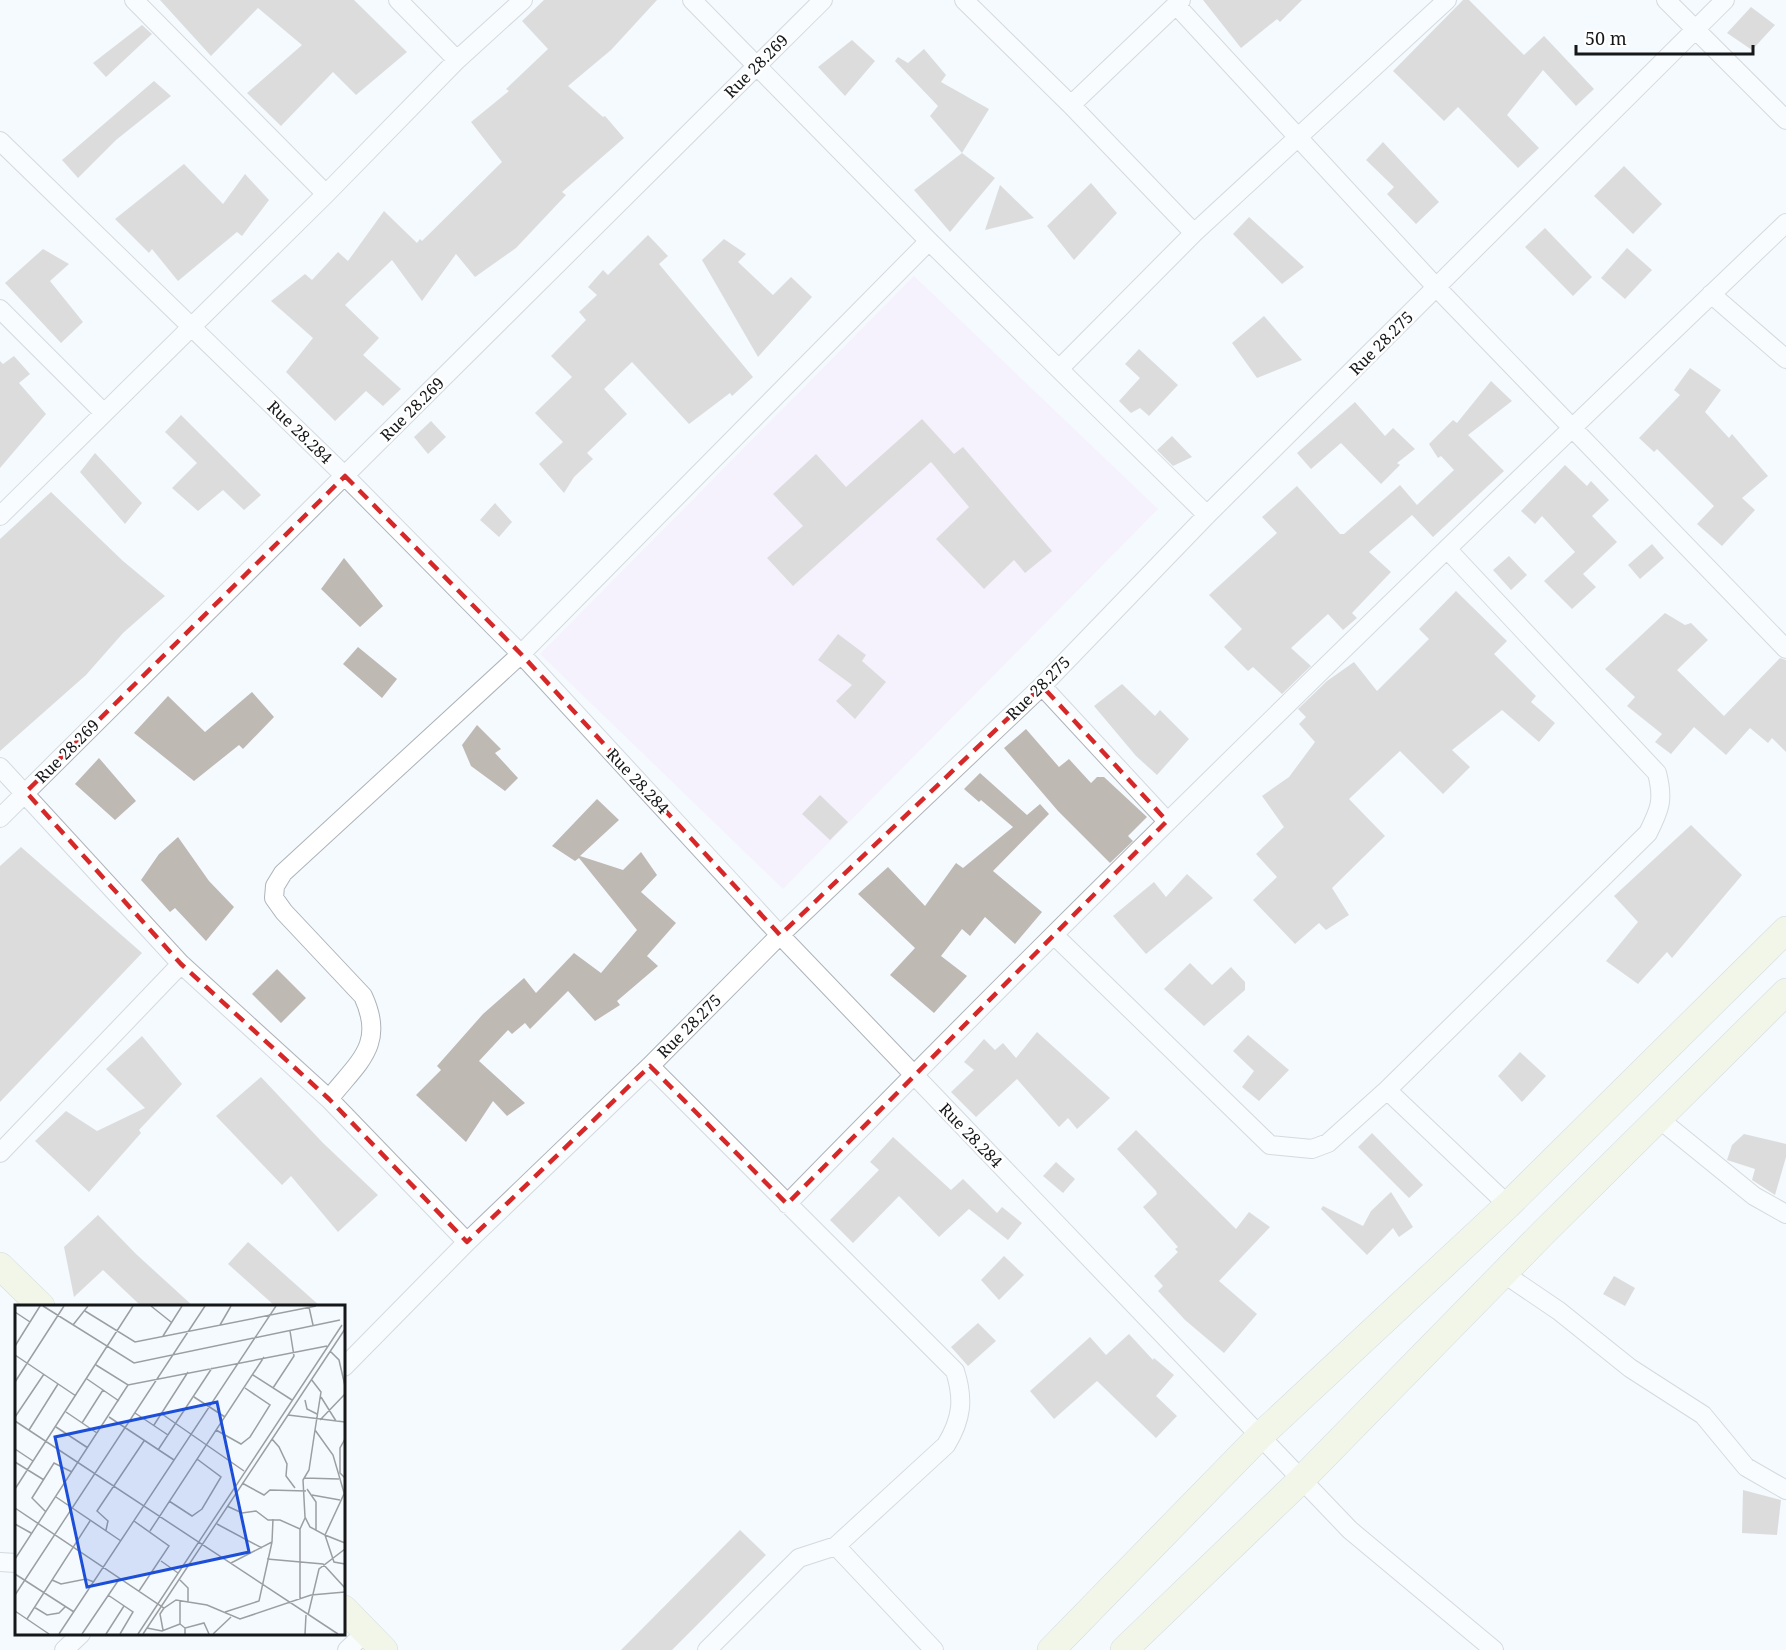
<svg xmlns="http://www.w3.org/2000/svg" width="1786" height="1650" viewBox="0 0 1786 1650" font-family="'Noto Serif',serif">
	<rect width="100%" height="100%" fill="#f4fafe"/>
	<!-- education -->
	<path fill="#f9e9fc" d="M914 276 1158 509 783 889 540 654Z"/>
	<!-- building -->
	<path fill="#bfb9b4" d="M160 0H354L407 52 356 95 333 72 281 126 247 93 302 45 258 8 211 56Z
		M544 0H657L611 50 568 86 603 117 605 116 624 138 562 192 566 195 516 248 475 277 456 254 422 301 392 260 345 305 379 338 363 355 401 389 383 406 366 391 335 421 286 372 313 338 271 301 305 274 312 280 338 252 348 261 384 211 417 243 420 239 422 241 502 162 471 122 509 91 506 89 548 49 522 21Z
		M1203 0H1302L1280 22 1277 19 1241 48Z
		M1463 0H1469L1524 55 1544 36 1594 89 1576 106 1543 70 1507 115 1539 148 1518 168 1458 107 1444 121 1393 71Z
		M1751 7 1775 25 1752 50 1727 33Z
		M142 25 152 34 106 77 93 63Z
		M852 40 875 61 845 96 818 67Z
		M924 49 946 75 941 82 989 109 962 153 930 116 938 106 895 61 898 57 908 63Z
		M154 81 171 96 116 140 78 178 62 160Z
		M1383 142 1439 202 1416 224 1387 194 1394 187 1366 160Z
		M962 153 995 178 950 232 914 190Z
		M184 164 223 204 245 174 269 200 242 236 237 232 178 281 152 249 149 253 115 219Z
		M1624 166 1662 204 1633 234 1594 196Z
		M1091 183 1117 213 1074 260 1047 226Z
		M1000 185 1034 218 985 230Z
		M1249 217 1304 267 1282 284 1233 234Z
		M1545 228 1592 277 1573 296 1525 247Z
		M648 235 668 256 659 264 753 377 732 396 730 393 689 424 632 362 604 389 627 414 587 453 593 459 574 477 564 493 539 464 563 442 535 413 572 377 551 356 586 320 579 312 597 295 588 287 603 270 608 275Z
		M724 239 746 254 738 262 773 295 791 277 812 297 758 357 702 260Z
		M1627 248 1652 270 1625 299 1601 278Z
		M43 249 69 264 50 281 83 322 61 343 5 283Z
		M1264 316 1302 360 1257 378 1232 343Z
		M1139 349 1178 385 1149 416 1140 408 1131 413 1119 401 1140 378 1125 364Z
		M14 356 30 374 19 383 46 414 0 468V361L3 364Z
		M1690 368 1721 390 1705 412 1729 438 1732 434 1768 476 1742 498 1755 510 1722 546 1697 524 1714 506 1657 449 1654 452 1639 438 1680 395 1674 390Z
		M1491 381 1512 401 1468 435 1504 471 1433 537 1412 515 1369 552 1391 572 1352 613 1357 618 1343 630 1328 614 1291 648 1311 666 1282 694 1253 667 1248 671 1224 647 1242 629 1209 595 1277 533 1262 517 1297 486 1340 534H1344L1400 485 1417 505 1454 470 1441 456 1438 458 1429 444 1453 420 1457 423Z
		M1355 402 1385 436 1393 428 1415 449 1397 463 1400 465 1381 484 1341 443 1311 469 1297 453Z
		M181 415 261 495 244 510 223 490 198 511 172 488 197 463 165 432Z
		M922 419 954 454 963 447 1052 551 1025 573 1014 560 984 589 936 539 969 507 931 462 793 586 767 558 803 526 773 494 816 454 846 487Z
		M431 421 446 437 428 454 414 437Z
		M1172 436 1192 457 1173 466 1157 450Z
		M95 453 142 503 125 524 80 472Z
		M1565 465 1587 486 1591 481 1609 500 1592 516 1617 542 1583 574 1596 587 1572 609 1544 581 1575 552 1542 516 1535 524 1521 511Z
		M51 492 123 561 165 596 123 633 86 675 0 751V539Z
		M495 503 512 522 499 537 480 520Z
		M1652 544 1664 558 1640 579 1628 565Z
		M1509 556 1527 575 1511 590 1493 570Z
		M344 558 383 606 360 627 321 589Z
		M1456 591 1507 641 1494 654 1536 696 1531 702 1555 723 1539 742 1502 710 1452 750 1470 767 1443 794 1400 751 1349 799 1385 836 1332 888 1349 915 1326 930 1319 923 1295 944 1253 900 1277 877 1256 854 1284 827 1262 796 1289 777 1315 742 1299 724 1306 717 1298 709 1327 681 1354 662 1377 691 1429 639 1419 629Z
		M1665 613 1685 625 1691 623 1708 640 1677 670 1724 716 1780 658 1786 660V752L1772 738 1768 743 1750 728 1726 755 1694 727 1671 754 1655 742 1662 734 1627 706 1635 697 1605 669Z
		M838 634 866 655 862 661 886 682 855 719 836 701 852 685 818 660Z
		M358 647 397 679 382 698 343 664Z
		M1122 684 1155 716 1160 710 1189 739 1157 775 1136 756 1094 706Z
		M252 692 274 717 243 749 239 745 194 781 134 733 168 696 205 732Z
		M477 725 501 749 495 753 518 778 505 791 471 766 462 745Z
		M1026 729 1059 767 1069 759 1091 783 1097 777H1104L1147 817 1128 836 1133 841 1110 863 1058 811 1004 748Z
		M99 758 136 801 115 820 75 784Z
		M980 773 1027 815 1040 804 1049 814 993 871 1042 912 1015 944 985 917 970 936 962 929 941 956 967 976 934 1013 890 975 915 948 858 894 888 867 925 906 956 863 963 868 1013 827 981 800 979 802 964 789Z
		M820 795 848 822 830 840 802 814Z
		M597 799 619 820 580 856 623 870 641 852 657 875 641 892 676 923 647 956 658 966 617 1001 620 1005 595 1021 568 991 530 1029 525 1023 512 1034 508 1030 479 1061 525 1103 507 1116 493 1101 466 1142 416 1095 441 1070 437 1066 483 1014 524 978 536 993 574 953 601 973 637 930 579 858 575 861 552 846Z
		M1691 825 1742 875 1672 958 1667 952 1638 984 1606 961 1638 922 1614 896Z
		M178 837 209 881 234 907 206 941 175 908 170 912 141 880 159 854Z
		M21 847 142 953 0 1102V866Z
		M1187 874 1213 898 1146 954 1113 916 1154 882 1166 897Z
		M1190 963 1212 985 1231 967 1245 982V990L1204 1026 1164 989Z
		M277 969 306 998 281 1023 252 994Z
		M1037 1032 1110 1098 1077 1129 1068 1118 1059 1127 1017 1079 976 1117 951 1092 974 1070 964 1062 984 1039 995 1050 1003 1043 1016 1058Z
		M1248 1035 1289 1070 1259 1101 1242 1087 1254 1071 1233 1051Z
		M142 1036 182 1084 139 1130 141 1133 89 1192 35 1141 66 1111 97 1131 145 1108 106 1069Z
		M1520 1052 1546 1076 1522 1102 1498 1076Z
		M261 1077 323 1143 378 1195 338 1232 291 1176 282 1185 216 1116Z
		M1136 1130 1236 1229 1249 1212 1270 1227 1219 1281 1257 1314 1224 1353 1185 1320 1158 1291 1163 1286 1154 1276 1178 1252 1175 1249 1178 1247 1143 1207 1157 1194 1156 1191 1117 1149Z
		M1372 1133 1423 1185 1409 1198 1358 1147Z
		M1744 1134 1786 1144V1157L1775 1195 1752 1180 1755 1169 1727 1160 1732 1145Z
		M893 1137 951 1190 963 1179 997 1213 1002 1207 1022 1223 1008 1240 969 1209 939 1237 899 1196 853 1243 830 1220 879 1170 870 1162Z
		M1056 1162 1075 1179 1063 1193 1043 1176Z
		M1391 1192 1413 1227 1399 1237 1393 1228 1367 1255 1321 1209 1323 1206 1363 1226 1371 1211Z
		M98 1215 136 1254 193 1306H141L103 1270 74 1297 64 1247Z
		M248 1242 320 1306H275L228 1264Z
		M1004 1256 1024 1275 999 1300 981 1280Z
		M1614 1276 1635 1288 1625 1306 1603 1294Z
		M978 1323 996 1341 968 1366 951 1347Z
		M1129 1334 1153 1360 1154 1358 1174 1375 1156 1396 1177 1416 1156 1438 1097 1381 1054 1419 1030 1391 1090 1337 1106 1355Z
		M1743 1490 1781 1500 1777 1535 1742 1533Z
		M740 1530 766 1555 702 1620 672 1650H621Z"/>
	<g fill="none" stroke-linecap="round" stroke-linejoin="round">
		<!-- street casing -->
		<g stroke="#adb3b9" stroke-width="20">
			<path id="street" d="M134 0 326 194
				M398 0 457 60
				M692 0 929 241 1207 515
				M964 0 1071 105 1194 233
				M1666 0 1786 120
				M1176 5 1437 288 1786 649
				M1071 105 1181 0
				M0 141 345 476 521 654 780 935 1350 1530 1494 1650
				M1711 294 1786 359
				M0 309 104 413
				M1060 368 1194 233 1447 0
				M0 516 326 194 457 60 523 0
				M1042 686 1167 821
				M0 767 181 964 329 1099 467 1242
				M0 818 823 0
				M1055 936 1270 1145 1312 1149 1328 1143 1387 1090 1648 833C1660 809 1664 800 1657 773L1448 550
				M650 1066 955 1371C964 1399 962 1419 946 1445L836 1546 799 1558 707 1650
				M1387 1090 1508 1205
				M329 1099C358 1062 386 1045 363 996L284 912 274 898 275 886 283 873 521 654 929 241
				M1658 1118 1754 1196 1786 1214
				M0 1153 181 964
				M787 1204C1113 870 1449 545 1786 223
				M1503 1273 1559 1311 1630 1368 1703 1415 1746 1467 1786 1490
				M344 1367 467 1242 650 1066 780 935 1042 686 1207 515 1725 0
				M836 1546 934 1650
				M0 1562 16 1563
				M64 1650 81 1634
				M347 1650 366 1632"/>
		</g>
		<!-- secondary casing -->
		<g stroke="#adb3b9" stroke-width="28">
			<path id="secondary" d="M0 1266 41 1306
				M344 1609 384 1650
				M1051 1650 1261 1435 1508 1205 1786 930
				M1124 1650 1301 1480 1543 1233 1786 992"/>
		</g>
		<!-- street -->
		<use href="#street" stroke="#fff" stroke-width="18"/>
		<!-- secondary -->
		<use href="#secondary" stroke="#eff2d0" stroke-width="27"/>
	</g>
	<!-- marked area -->
	<path d="M0 0H1786V1650H0ZM345 476 521 654 780 935 1042 686 1167 821 787 1204 650 1066 467 1242 329 1099 181 964 26 792Z" fill="#f4fafe" fill-opacity=".55" fill-rule="evenodd"/>
	<path fill="none" stroke="#d62828" stroke-width="4.5" stroke-dasharray="12 8" stroke-linejoin="round" d="M345 476 521 654 780 935 1042 686 1167 821 787 1204 650 1066 467 1242 329 1099 181 964 26 792Z"/>
	<g text-anchor="middle" dominant-baseline="central" stroke-width="5" stroke-linejoin="round" paint-order="stroke">
		<!-- street labels -->
		<g font-size="16" fill="#151719" stroke="#fff">
			<text transform="translate(756 66) rotate(-45)">Rue 28.269</text>
			<text transform="translate(1381 343) rotate(-45)">Rue 28.275</text>
			<text transform="translate(412 409) rotate(-45)">Rue 28.269</text>
			<text transform="translate(300 432) rotate(44)">Rue 28.284</text>
			<text transform="translate(1038 688) rotate(-45)">Rue 28.275</text>
			<text transform="translate(67 751) rotate(-45)">Rue 28.269</text>
			<text transform="translate(638 781) rotate(47)">Rue 28.284</text>
			<text transform="translate(689 1026) rotate(-45)">Rue 28.275</text>
			<text transform="translate(971 1135) rotate(46)">Rue 28.284</text>
		</g>
	</g>
	<!-- overview -->
	<g transform="translate(15 1305)">
		<rect width="330" height="330" fill="#f4fafe"/>
		<path fill="none" stroke="#9b9fa2" stroke-width="1.5" d="M28 1 119 58 325 15M136 1 156 17M294 2 298 20M70 6 120 37 301 1M0 7 15 17M58 20 73 1M205 20 216 1M148 31 167 1M0 41 25 1M315 46 324 55 330 81M0 50 61 91M81 60 113 80 312 41M238 70 277 95M72 74 104 96M296 74 306 87 300 125 318 150 330 191M0 77 49 1M258 83 279 51 275 26M179 92 210 112M306 92 321 116M290 95 292 104 302 109M51 107 82 128M120 108 153 130M147 109 229 166M273 110 330 117M0 112 29 69M94 112 159 155M305 115 330 89M0 116 323 329M67 118 88 85M139 120 173 67M41 122 73 143M14 125 43 79M201 125 226 139 235 132 255 100 230 83M300 125 294 165 288 175 290 212 295 222 310 230 319 257 330 259M257 134 264 142 272 159 271 171 280 183M330 134 325 143V168L330 173M0 144 18 156M143 145 197 63M0 157 29 175M289 173 324 174M227 178 249 190 255 185 291 186M0 184 118 1M292 184 301 197V225M329 189 310 230 330 238M297 190 325 195M41 192 106 236M154 196 177 211 187 204 206 172 182 154M212 201 227 208 241 206 253 215H265L285 224 290 213M0 203 149 303 161 295 192 300 225 314 296 290 330 287M31 207 17 193 39 158 57 167M119 216 154 241 124 286M0 219 16 228M202 219 247 243M91 225 93 216 82 206 129 136M135 226 249 52M0 254 113 80M252 254 308 259 330 283M146 256 163 268M216 258 257 237 258 214M0 269 59 307M37 275 46 279 71 274 79 277M165 275 173 283V297M0 290 190 1M93 290 118 307 105 329M285 295V224M165 296V319L170 323M19 302 32 310 44 308 50 302M0 306 34 329M210 307 244 296 257 237M293 310 304 264 330 244M12 314 75 216M132 323 147 326 165 319M148 325 145 309 149 303M44 329 261 1M67 329 105 273M91 329 109 301M123 329 327 20M128 329 330 24M170 329V323L189 318 194 329M198 329 216 312M290 329 291 310"/>
		<path fill="#1d4ed8" fill-opacity="0.15" stroke="#1d4ed8" stroke-width="3" d="M202 97 234 247 72 282 40 132Z"/>
		<rect width="330" height="330" fill="none" stroke="#151719" stroke-width="3"/>
	</g>
	<!-- scale -->
	<path d="M1576 45v9h177v-9" fill="none" stroke="#151719" stroke-width="3"/>
	<text x="1585" y="45" font-size="18" fill="#151719" stroke="#ffffff" stroke-width="4.5" paint-order="stroke">50 m</text>
</svg>
